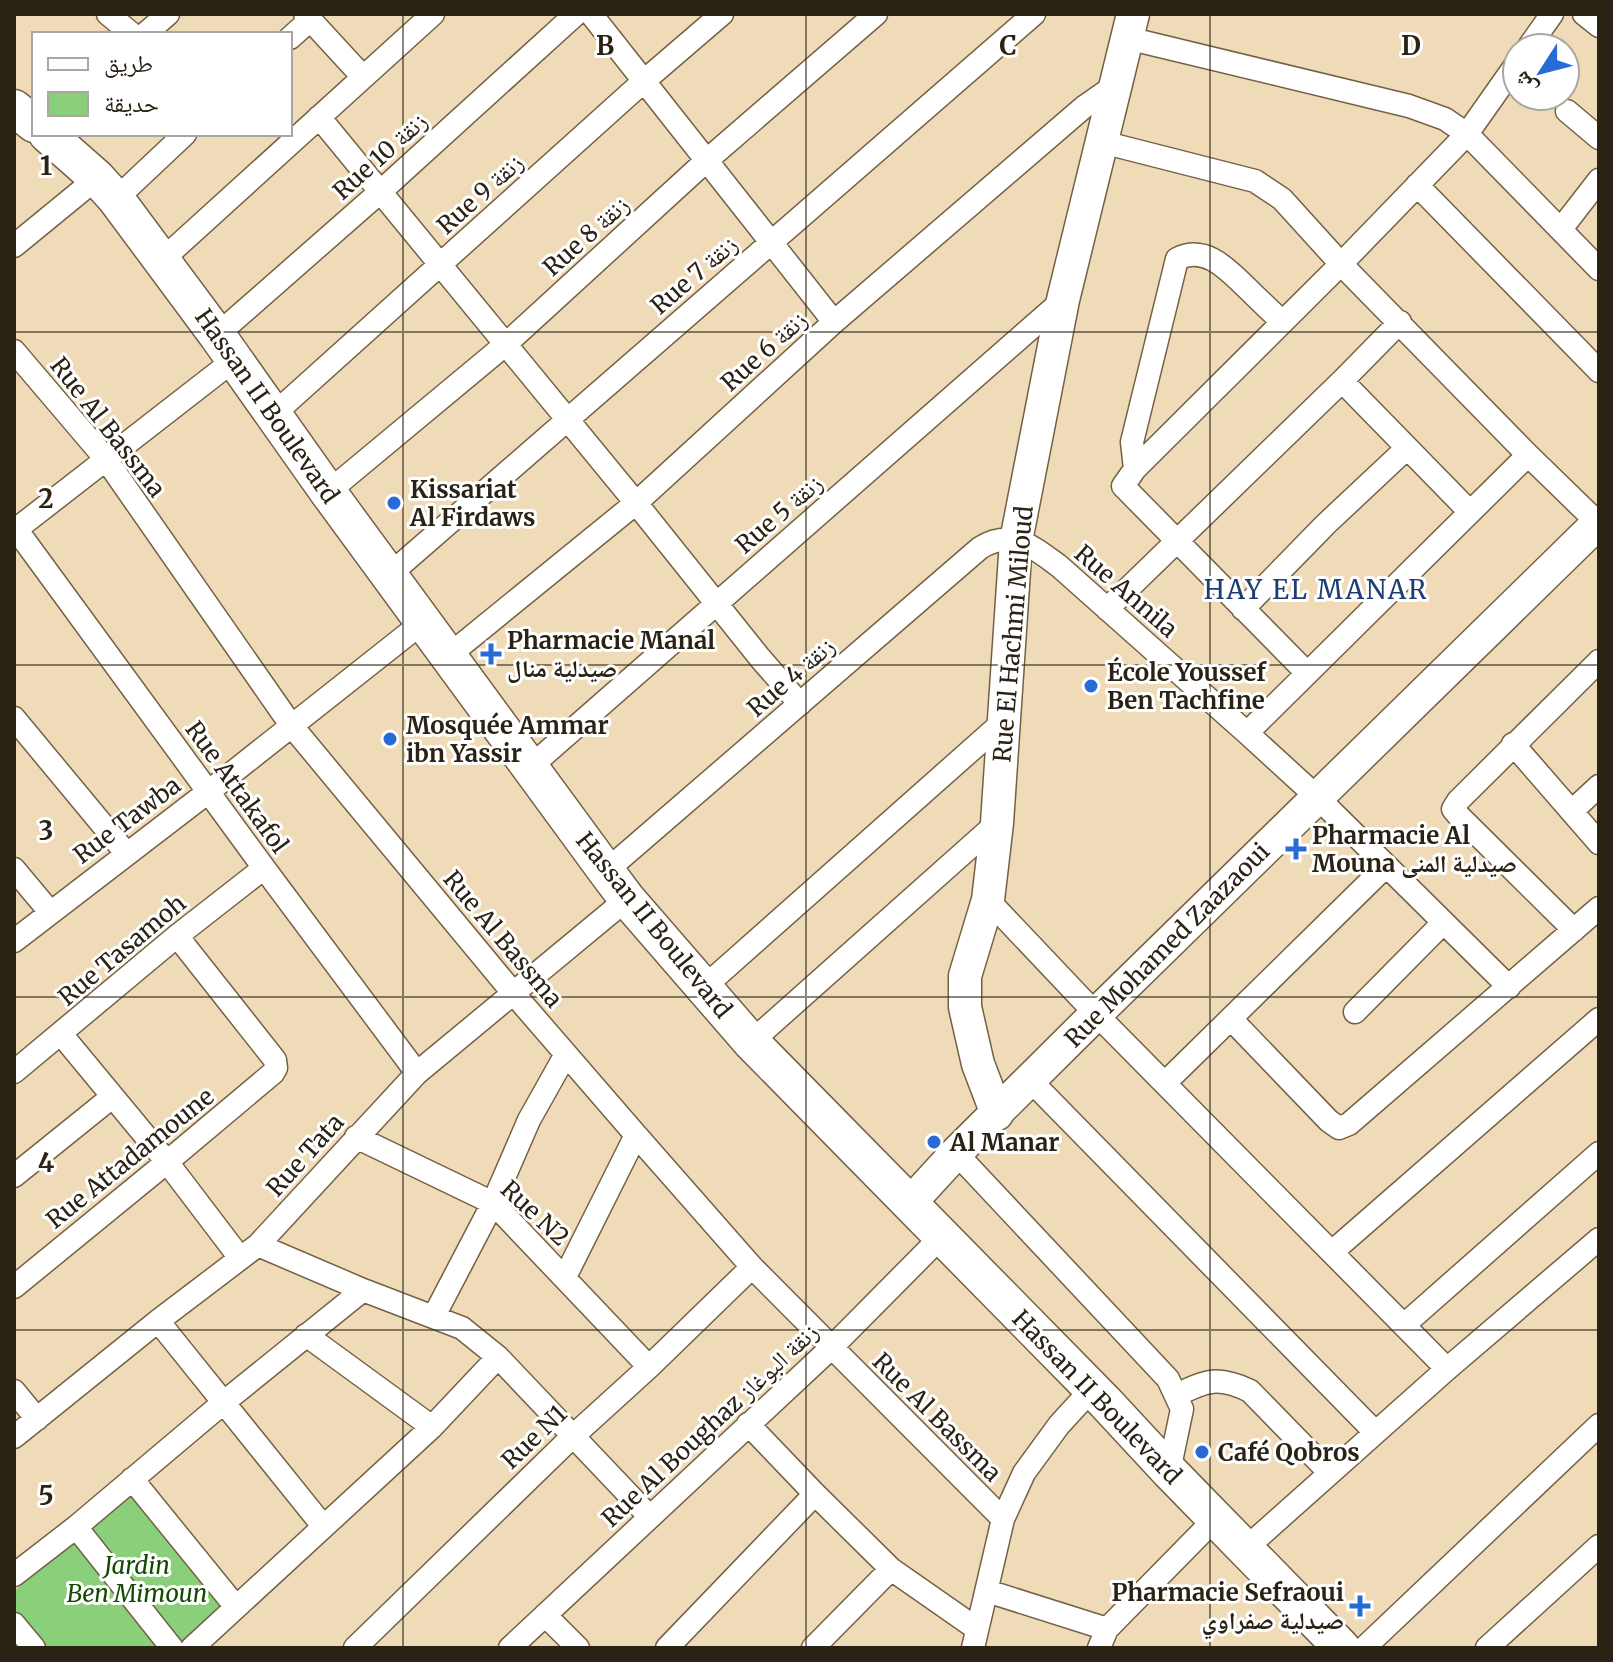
<svg xmlns="http://www.w3.org/2000/svg" width="1613" height="1662" viewBox="0 0 1613 1662" font-family="Merriweather,'Noto Naskh Arabic',serif">
	<rect width="100%" height="100%" fill="#f0dbb8"/>
	<!-- green -->
	<path fill="#8acf7a" d="M148 1480 237 1592 182 1648H45L14 1609V1591Z"/>
	<g fill="none" stroke-linecap="round" stroke-linejoin="round">
		<!-- street casing -->
		<g stroke="#746143" stroke-width="25">
			<path id="street" d="M108 14 132 34
				M305 14 363 77
				M591 14 834 322
				M1584 14 1599 26
				M145 34 168 14
				M290 38 310 20
				M1127 38 1409 106 1445 119 1467 134 1599 269
				M1528 48 1552 14
				M1567 111 1599 138
				M319 117 636 503 760 658 800 704
				M1102 142 1255 181 1282 199 1341 264 1528 455 1599 524
				M1417 185 1599 371
				M116 199 185 134
				M1561 229 1599 180
				M14 246 97 178
				M162 260 433 14
				M217 335 380 192 576 14
				M14 351 105 458 291 725 514 994 636 1135 752 1267 1003 1519
				M1342 381 1470 512
				M274 414 644 81 722 14
				M1135 469 1132 442 1177 259C1206 244 1229 271 1249 290 1260 301 1271 311 1282 322
				M328 492 506 344 706 161 876 14
				M16 529 264 868 417 1073
				M14 531 234 360
				M389 575 1034 14
				M1107 609 1342 381 1400 322
				M1243 609 1326 524 1407 448
				M448 656 636 503 834 322 1084 107 1117 84
				M1307 673 1123 486 1135 469 1341 264 1467 134 1517 63
				M14 718 126 853
				M1247 733 1528 455
				M1513 744 1599 843
				M529 768 1063 300
				M1572 811 1599 786
				M14 869 50 912
				M606 871 980 548C1012 528 1033 547 1059 566L1247 733 1317 797 1509 987
				M988 900 1096 1014 1447 1369
				M1574 930 1459 816 1453 809 1458 801 1599 661
				M14 941 208 792 423 622
				M703 988 1004 721
				M1355 1012 1443 923
				M1231 1019 1329 1121 1339 1128 1349 1124 1599 908
				M61 1034 167 1162 240 1258
				M751 1042 997 823
				M14 1072 177 936 264 868
				M1030 1080 1375 1432
				M1165 1083 1386 866
				M356 1137 493 1203 649 1367
				M956 1153 1168 1379 1182 1409 1169 1471
				M14 1176 112 1097
				M258 1245 363 1290 462 1328 498 1357 650 1517
				M1332 1252 1599 1019
				M565 1277 636 1135
				M14 1287 167 1162 273 1073 276 1068 275 1060 177 936
				M434 1316 493 1203 529 1120 566 1054
				M158 1321 323 1526
				M1404 1325 1599 1153
				M306 1335 432 1427
				M14 1391 37 1419
				M1177 1395C1206 1380 1219 1376 1250 1391L1330 1473
				M748 1424 815 1494 891 1569 977 1629
				M14 1437 158 1321 258 1245 417 1073 627 899
				M132 1479 236 1607
				M76 1527 172 1648
				M1245 1549 1447 1369 1599 1239
				M14 1575 76 1527 223 1403 363 1290
				M987 1591 1107 1629
				M545 1615 578 1648
				M14 1624 34 1648
				M192 1648 432 1427 498 1357
				M355 1648 572 1437 649 1367 752 1267
				M510 1648 831 1348 942 1236
				M667 1648 815 1494
				M813 1648 891 1569
				M973 1648 1003 1519 1024 1473 1059 1425 1092 1389
				M1099 1648 1107 1629 1216 1518
				M1364 1648 1599 1425
				M1487 1648 1599 1546"/>
		</g>
		<!-- secondary casing -->
		<g stroke="#746143" stroke-width="35">
			<path id="secondary" d="M997 1114 978 1064 965 1007V976L988 900 997 823 1016 541 1063 300 1133 14
				M910 1203 956 1153 1096 1014 1599 522"/>
		</g>
		<!-- primary casing -->
		<g stroke="#746143" stroke-width="39">
			<path id="primary" d="M14 108 34 124
				M47 134 97 178 116 199 217 335 328 492 606 871 627 899 751 1042 1105 1402 1169 1471 1342 1648"/>
		</g>
		<!-- street -->
		<use href="#street" stroke="#fff" stroke-width="22"/>
		<!-- secondary -->
		<use href="#secondary" stroke="#fff" stroke-width="32"/>
		<!-- primary -->
		<use href="#primary" stroke="#fff" stroke-width="36"/>
	</g>
	<!-- grid -->
	<path fill="none" stroke="#2a2215" stroke-width="2" stroke-opacity="0.55" d="M403 14V1648M806 14V1648M1210 14V1648M14 332H1599M14 665H1599M14 997H1599M14 1330H1599"/>
	<!-- markers -->
	<g fill="#276bd7" stroke="#fff" stroke-width="3">
		<circle cx="394" cy="503" r="8"/>
		<path d="M487 642h8v8h8v8h-8v8h-8v-8h-8v-8h8z"/>
		<circle cx="1091" cy="686" r="8"/>
		<circle cx="390" cy="739" r="8"/>
		<path d="M1292 837h8v8h8v8h-8v8h-8v-8h-8v-8h8z"/>
		<circle cx="934" cy="1142" r="8"/>
		<circle cx="1202" cy="1452" r="8"/>
		<path d="M1356 1594h8v8h8v8h-8v8h-8v-8h-8v-8h8z"/>
	</g>
	<g text-anchor="middle" dominant-baseline="central" stroke-width="6" stroke-linejoin="round" paint-order="stroke">
		<!-- street labels -->
		<g font-size="24" fill="#2a2215" stroke="#fff">
			<text transform="translate(380 156) rotate(-42)">Rue 10 زنقة</text>
			<text transform="translate(480 194) rotate(-42)">Rue 9 زنقة</text>
			<text transform="translate(586 236) rotate(-42)">Rue 8 زنقة</text>
			<text transform="translate(694 275) rotate(-41)">Rue 7 زنقة</text>
			<text transform="translate(764 351) rotate(-42)">Rue 6 زنقة</text>
			<text transform="translate(267 406) rotate(55)">Hassan II Boulevard</text>
			<text transform="translate(108 427) rotate(52)">Rue Al Bassma</text>
			<text transform="translate(779 514) rotate(-41)">Rue 5 زنقة</text>
			<text transform="translate(1126 591) rotate(41)">Rue Annila</text>
			<text transform="translate(1013 634) rotate(-85)">Rue El Hachmi Miloud</text>
			<text transform="translate(791 677) rotate(-41)">Rue 4 زنقة</text>
			<text transform="translate(237 787) rotate(54)">Rue Attakafol</text>
			<text transform="translate(127 820) rotate(-37)">Rue Tawba</text>
			<text transform="translate(654 925) rotate(51)">Hassan II Boulevard</text>
			<text transform="translate(503 939) rotate(50)">Rue Al Bassma</text>
			<text transform="translate(1167 945) rotate(-45)">Rue Mohamed Zaazaoui</text>
			<text transform="translate(122 950) rotate(-40)">Rue Tasamoh</text>
			<text transform="translate(305 1155) rotate(-48)">Rue Tata</text>
			<text transform="translate(130 1158) rotate(-39)">Rue Attadamoune</text>
			<text transform="translate(535 1213) rotate(43)">Rue N2</text>
			<text transform="translate(1097 1397) rotate(46)">Hassan II Boulevard</text>
			<text transform="translate(937 1417) rotate(45)">Rue Al Bassma</text>
			<text transform="translate(710 1425) rotate(-43)">Rue Al Boughaz زنقة البوغاز</text>
			<text transform="translate(534 1437) rotate(-44)">Rue N1</text>
		</g>
		<!-- poi labels -->
		<g font-size="24" font-weight="bold" fill="#2a2215" stroke="#fff" text-anchor="start">
			<text x="410" y="489">Kissariat<tspan x="410" dy="28">Al Firdaws</tspan></text>
			<text x="507" y="640">Pharmacie Manal<tspan x="507" dy="28">صيدلية منال</tspan></text>
			<text x="1107" y="672">École Youssef<tspan x="1107" dy="28">Ben Tachfine</tspan></text>
			<text x="406" y="725">Mosquée Ammar<tspan x="406" dy="28">ibn Yassir</tspan></text>
			<text x="1312" y="835">Pharmacie Al<tspan x="1312" dy="28">Mouna صيدلية المنى</tspan></text>
			<text x="950" y="1142">Al Manar</text>
			<text x="1218" y="1452">Café Qobros</text>
			<text x="1344" y="1592" text-anchor="end">Pharmacie Sefraoui<tspan x="1344" dy="28">صيدلية صفراوي</tspan></text>
		</g>
		<!-- park labels -->
		<g font-size="24" font-style="italic" fill="#124b00" stroke="#fff">
			<text x="137" y="1565">Jardin<tspan x="137" dy="28">Ben Mimoun</tspan></text>
		</g>
		<!-- neighbourhood labels -->
		<g font-size="26" letter-spacing="2" fill="#1d3d73" stroke="#fff">
			<text x="1316" y="589">HAY EL MANAR</text>
		</g>
	</g>
	<g font-size="26" text-anchor="middle" font-weight="bold" fill="#2a2215" stroke="#fff" stroke-width="6" stroke-linejoin="round" paint-order="stroke">
		<text x="605" y="55">B</text>
		<text x="1008" y="55">C</text>
		<text x="1411" y="55">D</text>
		<text x="46" y="175">1</text>
		<text x="46" y="508">2</text>
		<text x="46" y="840">3</text>
		<text x="46" y="1172">4</text>
		<text x="46" y="1505">5</text>
	</g>
	<!-- border -->
	<rect width="1613" height="1662" fill="none" stroke="#2a2215" stroke-width="32"/>
	<!-- legend -->
	<rect x="32" y="32" width="260" height="104" fill="#ffffff" stroke="#aaa7a1" stroke-width="2"/>
	<rect x="48" y="58" width="40" height="12" fill="#ffffff" stroke="#aaa7a1" stroke-width="2"/>
	<text x="104" y="72" font-size="24" fill="#2a2215">طريق</text>
	<rect x="48" y="92" width="40" height="24" fill="#8acf7a" stroke="#aaa7a1" stroke-width="2"/>
	<text x="104" y="112" font-size="24" fill="#2a2215">حديقة</text>
	<!-- north arrow -->
	<g transform="translate(1541 72) rotate(234)"><circle r="38" fill="#ffffff" stroke="#aaa7a1" stroke-width="2"/>
	<path d="M0-6L14 30L0 20L-14 30Z" fill="#276bd7"/>
	<text y="-12" font-size="22" font-weight="bold" text-anchor="middle" fill="#2a2215">ش</text>
	</g>
</svg>
